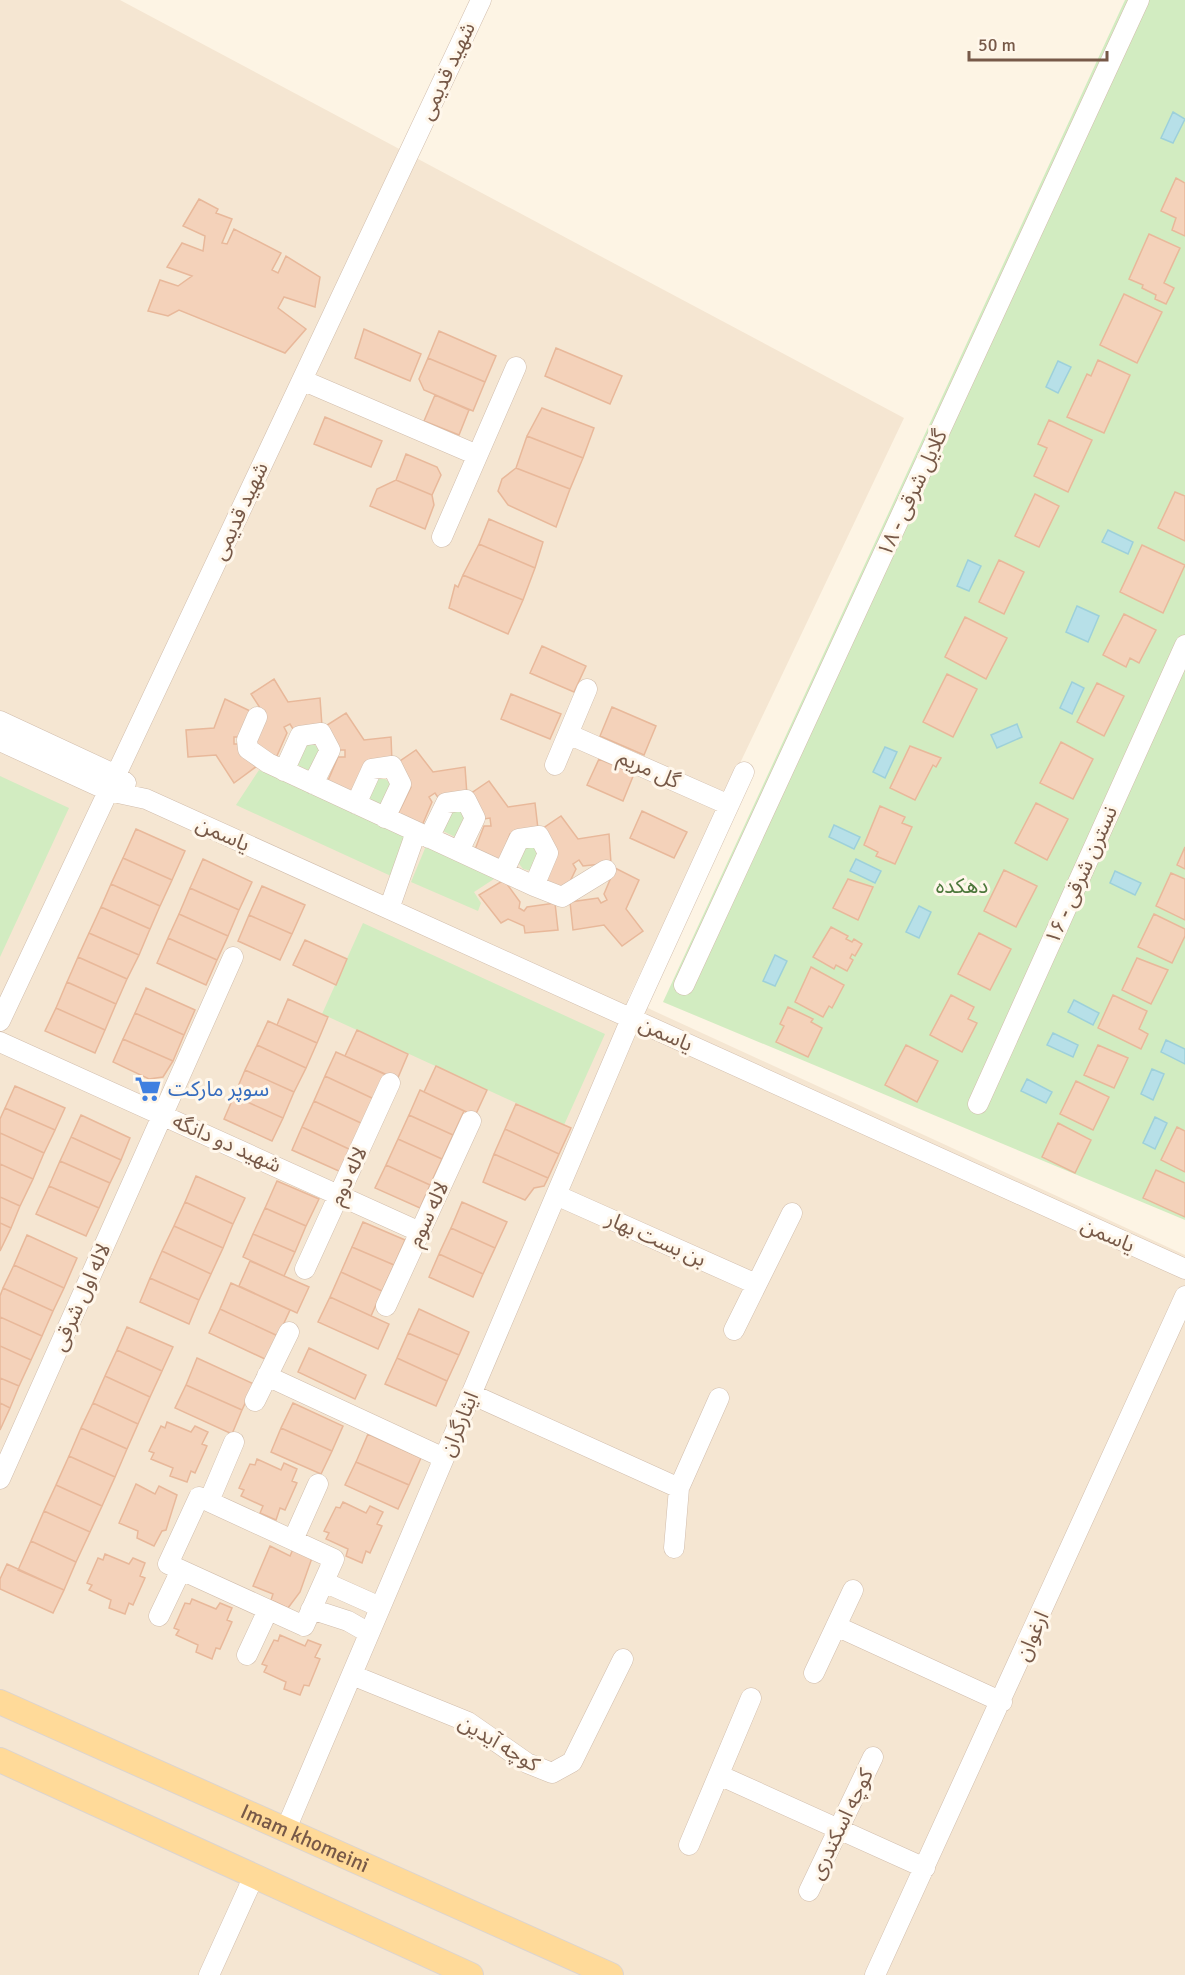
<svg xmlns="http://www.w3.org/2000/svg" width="1185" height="1975" viewBox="0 0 1185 1975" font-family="Signika,'Noto Sans Arabic',sans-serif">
	<rect width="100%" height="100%" fill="#fdf4e4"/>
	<!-- residential -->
	<path fill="#f5e6d2" d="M0 0H120L904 418 628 999 1185 1255V1975H0Z"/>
	<!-- green -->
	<path fill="#d2ecc1" d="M1125 0H1185V1220L663 1002Z
		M312 743 320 749 310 771 297 765 300 745Z
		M259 770 408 834 391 876 236 805Z
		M0 776 69 808 0 957Z
		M376 779H385L392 784 382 806 369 801 367 788Z
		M454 809 462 811 468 819 455 837 443 831Z
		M526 843 542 849 532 871 523 869 517 861Z
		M426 846 497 877 474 892 481 903 478 911 411 882Z
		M363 923 605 1034 564 1125 322 1014Z"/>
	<!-- water -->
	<path fill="#b7e0e8" stroke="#9dd0da" stroke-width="1.5" d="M1173 112 1185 119 1173 143 1161 138Z
		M1058 361 1071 367 1058 393 1046 387Z
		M1108 530 1133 542 1128 554 1102 542Z
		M968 560 981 566 969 591 957 586Z
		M1077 606 1099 616 1088 642 1066 632Z
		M1072 682 1084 688 1072 714 1060 708Z
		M1017 724 1022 737 997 748 991 735Z
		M885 747 897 752 885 778 873 772Z
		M834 825 860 837 854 849 829 837Z
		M856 859 881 871 875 883 850 871Z
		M1115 871 1141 883 1135 895 1110 883Z
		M919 906 931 912 919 938 906 932Z
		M775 955 787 961 775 986 763 981Z
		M1074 1000 1099 1013 1093 1025 1068 1012Z
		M1053 1033 1078 1045 1073 1057 1047 1045Z
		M1166 1040 1185 1049V1064L1161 1052Z
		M1152 1069 1164 1074 1153 1100 1141 1094Z
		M1027 1079 1052 1092 1046 1103 1021 1091Z
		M1155 1117 1167 1123 1155 1149 1143 1143Z"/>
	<!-- building -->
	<path fill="#f4d2ba" stroke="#e8b89a" stroke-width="1.5" d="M1176 178 1185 183V236L1172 230 1176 218 1161 211Z
		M199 199 218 209 216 213 232 219 222 243 227 244 234 229 281 253 272 270 278 273 286 256 320 277 315 307 284 297 278 308 306 329 285 353 179 310 168 316 148 311 160 280 178 286 192 276 167 267 182 243 203 251 205 236 183 226Z
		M1149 234 1180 248 1164 283 1174 288 1166 304 1155 299 1156 295 1142 288 1143 285 1129 279Z
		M1124 294 1162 312 1137 363 1100 345Z
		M364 329 421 354 410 381 355 358Z
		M439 331 496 356 485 382 428 358Z
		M556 348 622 376 610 404 545 376Z
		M428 358 485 382 473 411 424 390 419 379Z
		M1098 360 1130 375 1104 433 1067 417 1087 374 1091 376Z
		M435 395 469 410 459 435 424 421Z
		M542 408 594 428 583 458 527 436Z
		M325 417 382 441 371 467 314 444Z
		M1049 420 1092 440 1068 492 1034 476 1047 448 1038 444Z
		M527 436 583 458 570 489 516 468Z
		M406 454 437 467 441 475 432 495 396 480Z
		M516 468 570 489 556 527 508 505 498 491 502 479Z
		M396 480 432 495 434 505 425 529 370 506 377 489Z
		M1175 492 1185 496V541L1158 528Z
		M1035 494 1059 506 1039 547 1015 536Z
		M489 519 543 542 535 568 479 544Z
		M479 544 535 568 523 600 463 575Z
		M1142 545 1185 565 1163 613 1120 592Z
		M999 560 1024 572 1004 614 979 602Z
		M463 575 523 600 508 634 449 608 455 585 458 587Z
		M1124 614 1156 630 1139 663 1130 658 1126 667 1103 655Z
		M965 617 1007 638 986 679 945 657Z
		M542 646 586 666 574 692 530 673Z
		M947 674 977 689 953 737 923 722Z
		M274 679 288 702 320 698 322 726 293 729 290 724 284 727 287 733 276 758 250 746 266 717 251 694Z
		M1097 683 1124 696 1104 736 1077 722Z
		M511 694 561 714 550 739 501 719Z
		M225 699 250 711 240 737H234V744H240L257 766 234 783 216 755 188 757 186 730 214 728Z
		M612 707 656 726 644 755 600 736Z
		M346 713 364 740 391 737 392 763 352 796 327 783 338 757H345V750H339L324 727Z
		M1061 742 1093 759 1073 799 1040 783Z
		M910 746 941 758 936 767 933 765 915 800 890 788Z
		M416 750 433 772 465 767 467 795 439 799 435 793 429 797 432 802 421 828 397 816 411 787 394 765Z
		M599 759 634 774 623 801 587 785Z
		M489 781 508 807 535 803 538 829 510 834 499 864 474 852 484 826H491L490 818 484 819 467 796Z
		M1036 803 1068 819 1047 860 1015 843Z
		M880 806 905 817 902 823 912 827 895 864 876 856 878 852 864 845Z
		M642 811 687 832 674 858 630 838Z
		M561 816 578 839 609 834 611 863 583 866 579 860 573 864 576 869 564 894 541 882 539 831Z
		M136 829 185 851 172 880 123 858Z
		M1185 847V869L1177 865Z
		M123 858 172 880 160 906 111 884Z
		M203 859 252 882 239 910 190 888Z
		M615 868 639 880 626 909 643 931 622 946 604 925 573 930 570 902 598 898 601 903 607 900 604 894Z
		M1004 870 1037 886 1016 927 984 911Z
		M1171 873 1185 879V920L1156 906Z
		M848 879 873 887 858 920 833 908Z
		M504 880 520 902 519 908 524 911 527 907 555 903 558 930 525 933 524 926 508 919 501 923 479 895Z
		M111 884 160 906 150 929 101 907Z
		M262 886 305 905 292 934 249 915Z
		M190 888 239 910 228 936 179 914Z
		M101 907 150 929 139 955 89 933Z
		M179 914 228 936 217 960 168 938Z
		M1154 914 1185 929V936L1172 963 1138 947Z
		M249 915 292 934 280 960 238 941Z
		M831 927 848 936 846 939 852 942 854 939 862 944 855 956 852 954 850 958 853 960 847 971 836 965 834 969 813 957Z
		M89 933 139 955 127 979 78 957Z
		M979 933 1011 949 990 990 958 974Z
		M168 938 217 960 206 985 157 963Z
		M305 940 347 959 336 985 293 965Z
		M78 957 127 979 116 1004 67 982Z
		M1137 958 1168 970 1151 1004 1122 990Z
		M811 967 844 985 832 1008 829 1006 823 1017 795 1002Z
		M67 982 116 1004 105 1030 56 1008Z
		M146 988 195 1010 184 1035 135 1013Z
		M951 995 974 1007 968 1019 977 1023 962 1052 930 1035Z
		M1113 995 1147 1011 1139 1029 1148 1034 1141 1049 1098 1028Z
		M288 999 328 1017 317 1043 277 1025Z
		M788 1007 813 1019 811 1022 822 1028 808 1057 776 1042 784 1026 780 1024Z
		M56 1008 105 1030 95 1053 45 1031Z
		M135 1013 184 1035 173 1061 123 1039Z
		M268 1021 317 1043 306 1068 257 1045Z
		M357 1030 408 1054 397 1080 345 1056Z
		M123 1039 173 1061 163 1077 149 1079 113 1062Z
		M257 1045 306 1068 294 1092 245 1070Z
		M906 1045 938 1061 917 1102 885 1085Z
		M1098 1045 1128 1058 1114 1088 1084 1075Z
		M336 1052 385 1074 374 1099 325 1076Z
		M436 1066 487 1090 475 1116 424 1092Z
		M245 1070 294 1092 283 1118 234 1096Z
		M325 1076 374 1099 363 1124 314 1101Z
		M1076 1081 1109 1097 1093 1130 1060 1114Z
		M15 1086 65 1108 55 1130 5 1108Z
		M420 1090 464 1111 453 1135 409 1115Z
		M234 1096 283 1118 272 1141 224 1119Z
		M314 1101 363 1124 351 1150 302 1127Z
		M516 1104 571 1128 559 1154 505 1129Z
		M5 1108 55 1130 44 1153 0 1133V1119Z
		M81 1115 130 1138 121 1160 71 1137Z
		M409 1115 453 1135 442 1159 398 1139Z
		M1058 1123 1091 1140 1075 1173 1042 1157Z
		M302 1127 351 1150 341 1172 292 1150Z
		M1177 1127 1185 1131V1172L1161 1160Z
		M505 1129 559 1154 548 1178 494 1154Z
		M0 1133 44 1153 33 1179 0 1164Z
		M71 1137 121 1160 110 1183 60 1161Z
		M398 1139 442 1159 430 1185 386 1165Z
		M494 1154 548 1178 544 1186 534 1188 525 1200 483 1182Z
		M60 1161 110 1183 99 1208 49 1186Z
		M0 1164 33 1179 20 1206 0 1197Z
		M386 1165 430 1185 420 1208 375 1188Z
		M1156 1170 1185 1183V1217L1143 1198Z
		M196 1176 245 1198 233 1224 185 1202Z
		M277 1181 319 1199 306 1226 265 1208Z
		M49 1186 99 1208 86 1236 36 1214Z
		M0 1197 20 1206 11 1228 0 1223Z
		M185 1202 233 1224 223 1248 174 1226Z
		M462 1202 507 1222 495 1248 451 1228Z
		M265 1208 306 1226 295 1252 253 1234Z
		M363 1222 405 1240 394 1265 352 1247Z
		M0 1223 11 1228 0 1251Z
		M174 1226 223 1248 211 1274 162 1251Z
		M451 1228 495 1248 483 1274 439 1254Z
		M253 1234 295 1252 284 1276 243 1257Z
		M27 1235 77 1258 64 1288 14 1265Z
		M352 1247 394 1265 382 1291 341 1272Z
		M162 1251 211 1274 199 1300 150 1278Z
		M439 1254 483 1274 473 1297 429 1277Z
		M250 1261 309 1287 297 1313 239 1286Z
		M14 1265 64 1288 53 1311 3 1288Z
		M341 1272 382 1291 371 1316 330 1297Z
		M150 1278 199 1300 189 1324 140 1302Z
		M231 1283 290 1310 278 1336 220 1309Z
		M3 1288 53 1311 42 1336 0 1317V1296Z
		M330 1297 389 1324 378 1349 318 1322Z
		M220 1309 278 1336 267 1360 209 1333Z
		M419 1309 469 1332 459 1355 408 1333Z
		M0 1317 42 1336 31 1360 0 1346Z
		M127 1327 173 1347 162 1371 117 1350Z
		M408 1333 459 1355 447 1381 397 1358Z
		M0 1346 31 1360 19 1386 0 1378Z
		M309 1348 366 1375 355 1399 298 1372Z
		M117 1350 162 1371 150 1397 105 1376Z
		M197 1358 254 1384 242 1410 186 1385Z
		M397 1358 447 1381 436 1406 385 1384Z
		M105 1376 150 1397 138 1424 93 1403Z
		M0 1378 19 1386 10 1408 0 1403Z
		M186 1385 242 1410 232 1434 175 1408Z
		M0 1403 10 1408 0 1430Z
		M93 1403 138 1424 127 1449 81 1428Z
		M293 1403 343 1426 332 1451 281 1428Z
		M167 1422 191 1432 195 1426 208 1432 202 1444 207 1446 195 1473 191 1471 187 1482 170 1476 173 1468 151 1459 154 1453 149 1451 161 1426 165 1428Z
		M81 1428 127 1449 115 1477 69 1456Z
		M281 1428 332 1451 321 1474 271 1452Z
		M368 1434 421 1458 409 1485 356 1462Z
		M69 1456 115 1477 102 1506 56 1485Z
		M257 1459 281 1470 284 1463 297 1469 292 1481 297 1483 285 1510 280 1508 276 1520 260 1513 263 1506 241 1496 244 1490 239 1488 250 1464 255 1465Z
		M356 1462 409 1485 398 1509 345 1485Z
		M136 1484 155 1494 159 1486 177 1495 166 1530 162 1531 154 1546 137 1538 138 1531 119 1523Z
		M56 1485 102 1506 90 1532 44 1511Z
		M343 1502 366 1513 370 1506 383 1512 377 1524 382 1526 370 1553 366 1551 362 1563 346 1556 348 1549 326 1539 329 1533 324 1531 336 1507 340 1508Z
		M44 1511 90 1532 76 1562 31 1541Z
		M31 1541 76 1562 64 1590 18 1570Z
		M270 1546 290 1556 293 1549 312 1558 300 1592 288 1608 271 1600 273 1594 253 1586Z
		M105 1554 129 1564 133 1558 145 1563 140 1576 145 1578 133 1605 129 1603 125 1614 109 1608 111 1600 89 1590 92 1585 87 1583 98 1558 103 1560Z
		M7 1564 64 1590 53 1613 0 1589V1579Z
		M192 1599 216 1609 220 1603 232 1608 227 1620 232 1622 220 1649 216 1648 212 1659 196 1652 198 1645 176 1635 179 1630 174 1628 185 1603 190 1604Z
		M280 1635 305 1646 308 1640 321 1645 315 1657 320 1659 309 1686 304 1685 300 1695 284 1689 286 1682 264 1672 267 1666 262 1664 274 1640 278 1641Z"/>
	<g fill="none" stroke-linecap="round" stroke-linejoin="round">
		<!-- minor casing -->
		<g stroke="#d1bdac" stroke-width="21">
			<path id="minor" d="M302 380 477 455
				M442 537 516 367
				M257 717 247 740 248 749 268 763 534 886 562 897 606 870
				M0 721 116 775 126 783
				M568 734 729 805
				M0 741 109 791 146 799 1185 1269
				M555 765 587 689
				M284 771 300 736 321 733 330 750 313 784
				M356 804 372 769 392 766 401 784 385 818
				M429 838 446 803 466 800 475 818 459 851
				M504 871 519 839 539 836 548 853 534 886
				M389 909 416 832
				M684 985 1139 0
				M0 1021 481 0
				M0 1042 420 1232
				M978 1104 1185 645
				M556 1195 756 1284
				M305 1269 390 1083
				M386 1306 471 1121
				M734 1330 792 1213
				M267 1376 444 1458
				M471 1394 679 1488 674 1548
				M255 1401 289 1332
				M0 1479 233 957
				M679 1488 719 1398
				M199 1497 334 1559 304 1626 168 1564Z
				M209 1501 234 1442
				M293 1540 318 1484
				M324 1582 380 1607
				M311 1609 348 1621 369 1633
				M159 1616 181 1570
				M836 1626 1002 1702
				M247 1655 268 1610
				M814 1673 853 1590
				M352 1675 468 1722 527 1763 552 1773 572 1762 623 1659
				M719 1775 925 1868
				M286 1829 631 1019 744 772
				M689 1845 751 1698
				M809 1891 873 1757
				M209 1975 254 1876
				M875 1975 1185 1296"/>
		</g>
		<!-- major casing -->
		<g stroke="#dcd4cf" stroke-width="26">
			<g id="major">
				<path id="s1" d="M0 1702 611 1975"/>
				<path d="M0 1760 471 1975"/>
			</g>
		</g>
		<!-- minor -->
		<use href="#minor" stroke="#fff" stroke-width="20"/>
		<!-- major -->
		<use href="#major" stroke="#ffda99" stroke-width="24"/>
	</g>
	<!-- icons -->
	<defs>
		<g id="supermarket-bare" transform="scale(2.07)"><path d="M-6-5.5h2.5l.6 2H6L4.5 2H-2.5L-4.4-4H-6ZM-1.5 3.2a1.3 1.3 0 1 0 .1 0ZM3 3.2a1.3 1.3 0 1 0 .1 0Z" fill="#3f7fe0" stroke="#fff7eb" stroke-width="2.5" paint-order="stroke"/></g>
	</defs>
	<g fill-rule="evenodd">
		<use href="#supermarket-bare" x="148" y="1089"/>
	</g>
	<g text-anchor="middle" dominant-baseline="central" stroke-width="6" stroke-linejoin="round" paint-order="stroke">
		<!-- street labels -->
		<g font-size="21" fill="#775948" stroke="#fff7eb">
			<text transform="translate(447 71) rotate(-65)">شهید قدیمی</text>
			<text transform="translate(912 493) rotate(-65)">گلایل شرقی - ۱۸</text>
			<text transform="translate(240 511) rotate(-65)">شهید قدیمی</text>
			<text transform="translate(649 769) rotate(24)">گل مریم</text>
			<text transform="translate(223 834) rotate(24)">یاسمن</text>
			<text transform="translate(1081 875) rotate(-66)">نسترن شرقی - ۱۶</text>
			<text transform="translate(666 1034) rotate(24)">یاسمن</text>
			<text transform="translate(227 1143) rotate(24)">شهید دو دانگه</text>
			<text transform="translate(348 1176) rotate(-65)">لاله دوم</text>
			<text transform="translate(428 1214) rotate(-65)">لاله سوم</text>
			<text transform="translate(1108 1235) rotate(24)">یاسمن</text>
			<text transform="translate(656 1239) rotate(24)">بن بست بهار</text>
			<text transform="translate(81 1297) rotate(-66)">لاله اول شرقی</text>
			<text transform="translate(459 1424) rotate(-67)">ایثارگران</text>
			<text transform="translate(1032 1636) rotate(-66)">ارغوان</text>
			<text transform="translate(499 1743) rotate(31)">کوچه آیدین</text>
			<text transform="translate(841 1824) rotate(-64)">کوچه اسکندری</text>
			<text stroke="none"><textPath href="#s1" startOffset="334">Imam khomeini</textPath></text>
		</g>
		<!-- park labels -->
		<g font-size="21" fill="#4d783c" stroke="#fff7eb">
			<text x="962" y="886">دهکده</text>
		</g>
		<!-- shop labels -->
		<g font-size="21" fill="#366cbe" stroke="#fff7eb" text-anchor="start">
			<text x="168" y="1089">سوپر مارکت</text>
		</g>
	</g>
	<!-- scale -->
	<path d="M969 51v9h138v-9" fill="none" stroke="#775948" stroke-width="3"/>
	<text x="978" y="51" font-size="18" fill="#775948" stroke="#fff7eb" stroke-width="4.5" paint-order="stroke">50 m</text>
</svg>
